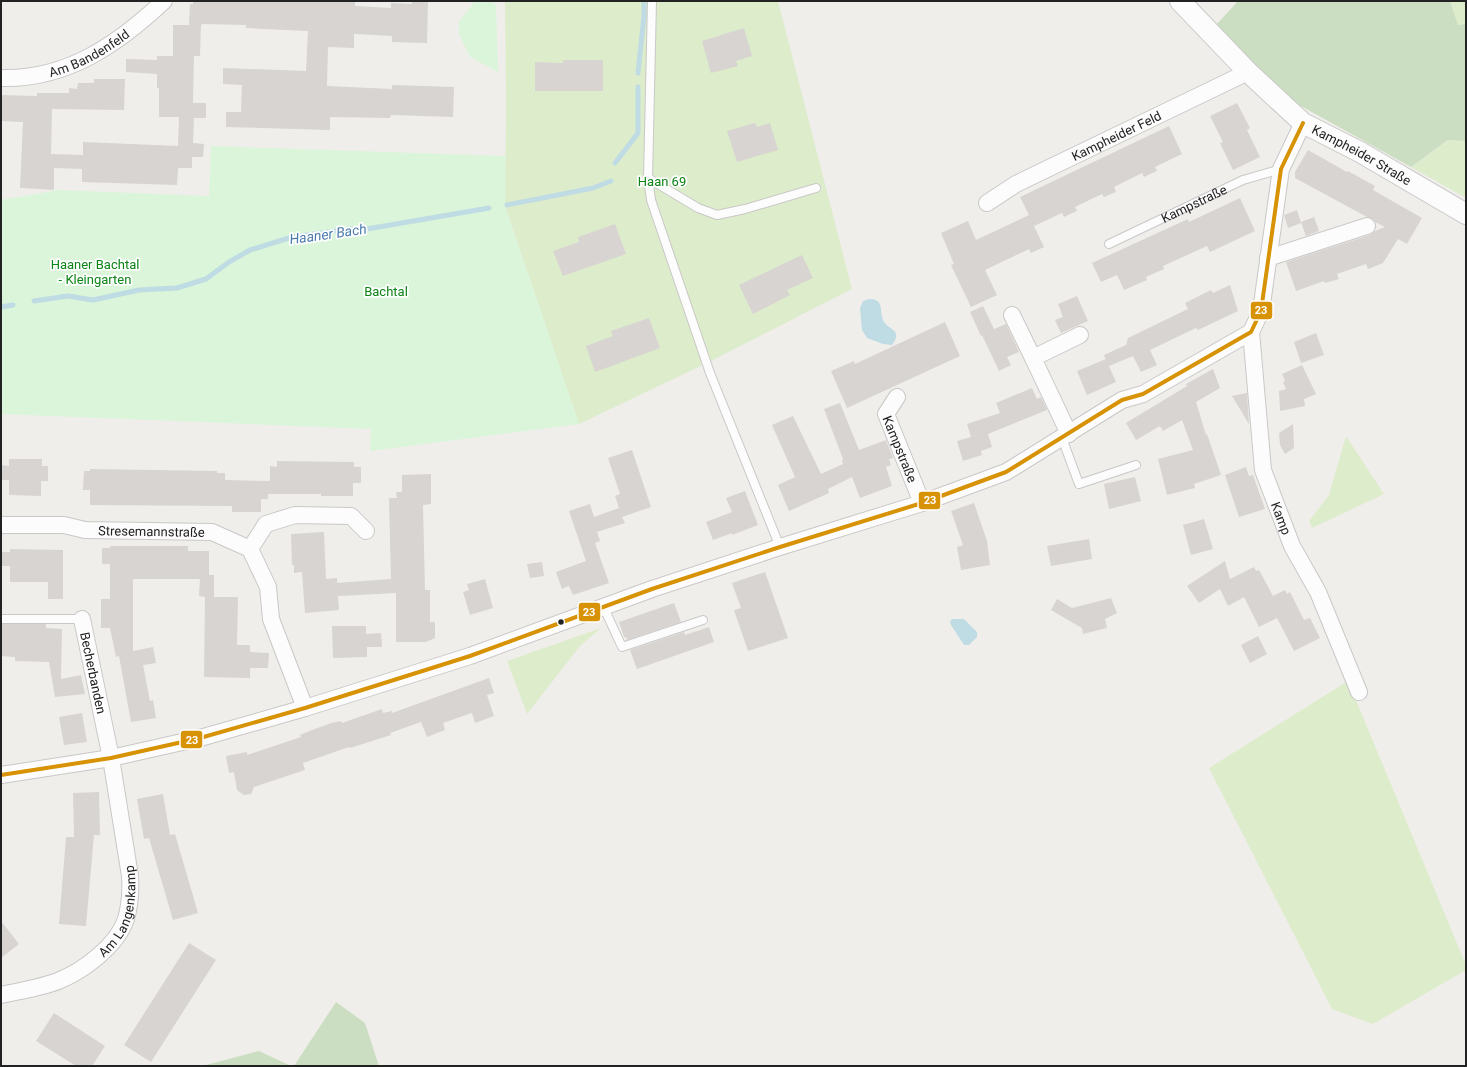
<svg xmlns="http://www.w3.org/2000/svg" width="1467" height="1067" viewBox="0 0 1467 1067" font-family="Roboto,sans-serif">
	<rect width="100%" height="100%" fill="#f0eeeb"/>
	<!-- grass -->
	<path fill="#ddeccb" d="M505 1H778L852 289 703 365 579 424 505 206 506 106Z
		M1450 1H1466V24L1458 25Z
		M1449 140 1466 141V198L1411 167Z
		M1346 436 1384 494 1312 528 1309 521 1329 495Z
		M601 628 580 646 527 714 507 661Z
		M1348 681 1466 965V970L1373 1024 1332 1009 1209 768Z"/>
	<!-- forest -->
	<path fill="#cbdec1" d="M1238 1H1450L1458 25 1466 24V141L1448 140 1411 167 1283 96 1216 25Z
		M336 1002 365 1023 379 1066H294Z
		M259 1051 291 1066H202Z"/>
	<!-- park -->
	<path fill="#daf5da" d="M475 1H490L496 5 498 72 470 57 459 34V22Z
		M211 146 505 156V206L579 424 370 451 371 429 1 414V200L59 190 209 196Z"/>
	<!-- water -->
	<path fill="#bfdbe3" d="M869 299C885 299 879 311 883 320 887 330 904 329 892 345L883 344 867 338 862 330 860 308 863 301Z
		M952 619H964L977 632V637L969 645H964L951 625 950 622Z"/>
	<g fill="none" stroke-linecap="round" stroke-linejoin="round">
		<!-- stream -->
		<path stroke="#bfdbe3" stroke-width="5" d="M638 73 644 16V1
			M615 163 638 133V87
			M507 205 593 188 611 181
			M34 301 68 296 93 300 139 290 177 288 206 279 229 262 250 250 292 237 350 229 361 230 489 208
			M1 307 13 305"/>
	</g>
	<!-- building -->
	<path fill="#d7d4d2" d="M193 1H355V6L391 8V3L412 4V1H428L427 43 392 42V36L354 34V48L328 47 327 86 392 89V85L454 87 453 117 391 115 390 118 330 117V130L226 127V112H241L242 85 223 84V68L306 71 308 31 246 28V25L203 24 201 25 200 56H194L193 103H206V118H194L193 143 204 144 203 157H192V168H178L177 185 82 182V169L54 168V190L20 188 23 122 1 121V95L37 96V93H69V88L77 89 78 83H94V79H125L124 110 52 109 51 154 83 155V142L178 146 179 117H159V88H157V74L126 72V59L157 60V56H173V25H189L190 4H193Z
		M744 28 752 56 736 61 738 66 711 73 702 41Z
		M563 60H603V91H535V62L563 63Z
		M1237 103 1250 128 1247 130 1260 157 1233 170 1220 143 1223 142 1210 116Z
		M755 123 757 127 770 123 778 150 737 162 727 131Z
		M1169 126 1182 154 1155 167 1157 171 1150 174 1144 177 1142 173 1114 187 1116 192 1104 197 1102 194 1075 207 1077 211 1070 214 1064 217 1062 213 1034 226 1044 247 1031 253 1029 249 985 270 997 295 971 307 951 265 954 264 941 233 968 221 976 240 1029 215 1020 197Z
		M1308 150 1347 172 1348 171 1375 186 1373 190 1422 218 1407 244 1398 239 1383 263 1368 269 1366 264 1337 274 1339 279 1325 283 1324 281 1296 291 1286 262 1370 235 1375 231 1385 227 1375 222 1373 219 1367 217 1295 178V172Z
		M1240 198 1255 231 1210 252 1207 246 1163 266 1164 269 1146 277 1147 280 1124 290 1117 275 1101 282 1092 263 1188 219 1189 222Z
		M1297 210 1301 223 1288 228 1284 215Z
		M1314 217 1319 231 1306 236 1301 222Z
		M615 224 626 254 563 276 553 251 579 242 578 237Z
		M802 255 813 278 787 290 790 295 753 314 739 285Z
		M1230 285 1238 311 1198 330 1196 328 1150 350 1157 365 1141 372 1133 356 1109 366 1116 382 1087 395 1077 371 1106 359V360L1104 355 1126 345 1128 338 1188 309 1185 303 1211 290 1213 293Z
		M1077 296 1088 321 1061 333 1055 320 1063 317 1058 304Z
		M983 306 994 329 1006 324 1019 352 1007 357 1011 365 999 371 982 335 981 336 970 312Z
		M649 318 660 348 595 372 586 346 613 336 611 331Z
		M945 322 960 356 847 408 831 371 854 361 855 364Z
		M1316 333 1324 355 1301 363 1294 342Z
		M1302 365 1316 394 1304 399 1305 406 1280 411 1279 391 1286 389 1283 382 1285 381 1282 374Z
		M1213 369 1220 388 1196 402 1206 435 1207 434 1221 475 1194 484 1195 488 1167 495 1158 459 1193 450 1182 420 1163 431 1160 426 1136 440 1126 423 1187 386 1186 384Z
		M1032 388 1037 399 1041 397 1047 410 988 434 992 447 981 451 982 455 963 461 957 441 971 437 967 424 1000 413 996 403Z
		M1247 393 1249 424 1232 396Z
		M840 403 859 450 886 440 893 458 889 459 891 465 886 467 892 486 860 498 852 477 828 489 829 493 789 511 778 485 795 477 772 425 793 416 821 474 843 464 842 460 843 459 824 409Z
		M1293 424 1294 448 1285 454 1280 445 1279 433Z
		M632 450 651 507 622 517 625 523 597 532 600 541 595 543 609 583 573 595 569 586 562 589 556 572 586 561 569 511 590 504 594 517 619 508 615 496 620 494 608 458Z
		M9 459H42V466H48V481H41V496L9 495V480H1V465L9 466Z
		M277 461 354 462V467H361V483H353V496H321V494H268V499H261V512H232V506L90 505V490H83L84 471H90V469L217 471V473H225V480L270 481V466L277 467Z
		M1246 467 1249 476 1253 475 1265 509 1239 517 1225 475Z
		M431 474V504L423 505 425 590H430V622H435V638L426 642H396V593L338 596 339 610 305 613 302 572 294 573V565H292L291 534 324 532 326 579 337 578V583L391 579 389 498H397L396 492H402V475Z
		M1135 477 1141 501 1109 509 1104 484Z
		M745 491 758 525 732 535V533L713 540 706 522 732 512 726 498Z
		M974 503 987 541 990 565 961 570 957 547 963 545 951 511Z
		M1204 519 1213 549 1191 555 1183 525Z
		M1089 539 1092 559 1051 566 1047 546Z
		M110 546H188V551H209V575H214V597H238L237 645H250V652L269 653 268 668H250V678L204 677 205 597 199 596 200 579H133V651L153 647 156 663 143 665 150 701 153 700 156 718 131 722 119 656 116 657 110 628H101V599H110V564H102V548H110Z
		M10 549 63 550V599H48V582H10V566H1V552H10Z
		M1225 561 1230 579 1254 567 1256 571 1259 570 1273 596 1285 590 1287 594 1290 592 1304 620 1310 618 1320 638 1294 651 1277 618 1259 627 1244 597 1228 606 1220 589 1199 603 1187 586Z
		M542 562 544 576 530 578 527 564Z
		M765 572 788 638 748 651 734 610 741 608 732 583Z
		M485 579 493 608 470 615 463 592 469 590 467 584Z
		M1111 598 1117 613 1105 619 1107 628 1083 634 1082 628 1051 610 1057 599 1072 608Z
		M674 603 681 622 627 640 626 637H624L619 622Z
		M1 624H46V628L62 629 61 679 81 675 85 694 55 697 49 662 15 661V657L1 656Z
		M332 626H366V634L381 633 382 647H367V657L333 658Z
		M709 627 714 642 637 669 630 650 684 632 685 635Z
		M1258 636 1267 654 1250 663 1241 645Z
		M489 678 494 693 487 695 494 716 475 723 472 713 443 723 445 730 427 737 421 722 390 733 391 735 350 748 349 747 303 763 305 770 254 787 251 794 244 795 237 790 234 772 229 773 226 756 247 752V755L301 737 300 735 307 732 331 723 341 721 342 723 382 709 383 713 392 711V713Z
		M82 713 87 742 64 745 59 717Z
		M99 792 100 835H94L86 926 59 924 66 837H74L73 793Z
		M163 794 170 835 175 834 198 913 173 920 149 838 144 839 137 799Z
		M1 921 19 944 1 958Z
		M189 943 216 960 151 1062 124 1045Z
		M54 1013 105 1046 92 1066H76L36 1041Z"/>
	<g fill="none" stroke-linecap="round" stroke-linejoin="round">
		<!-- service casing -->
		<g stroke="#c9c8c7" stroke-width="10">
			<g id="service">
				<path d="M652 1 648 178 651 200 710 373 780 547"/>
				<path d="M648 178 698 208 717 215 745 209 816 188"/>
				<path id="s1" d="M1109 244 1243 180 1281 169"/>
				<path d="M1062 438 1079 484 1136 465"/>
				<path d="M604 608 622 647 703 620"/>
				<path d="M1 619H82"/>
			</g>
		</g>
		<!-- minor casing -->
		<g stroke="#c9c8c7" stroke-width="18">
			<g id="minor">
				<path id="s2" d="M1 78C67 80 118 44 164 1"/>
				<path id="s3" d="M987 203 1016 184 1248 72"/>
				<path d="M1268 258 1367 226"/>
				<path d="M1012 315 1033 358"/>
				<path id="s4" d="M1251 332 1263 470 1292 546 1318 592 1359 692"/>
				<path id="s5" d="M897 397 886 414 922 503"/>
				<path d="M1069 434 1033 358 1080 335"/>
				<path id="s6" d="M1 525H64L85 530 212 532 250 549 268 587 271 619 305 708"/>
				<path d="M250 549 266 524 295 515 351 516 366 531"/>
				<path d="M1 775 111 758 200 738 305 708 470 656 652 589 780 547 922 503 1006 472 1122 400 1143 394 1251 332 1261 311 1281 169 1303 123"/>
				<path id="s7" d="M1 995C19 991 40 988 58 981 83 971 117 946 126 919 130 905 131 891 130 876L111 758 82 619"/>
			</g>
		</g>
		<!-- tertiary casing -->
		<g stroke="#c9c8c7" stroke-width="22">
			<g id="tertiary">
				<path id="s8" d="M1180 1 1248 72 1303 123 1360 152 1466 214"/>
			</g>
		</g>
		<!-- service -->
		<use href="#service" stroke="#fdfcfc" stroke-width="8"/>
		<!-- minor -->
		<use href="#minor" stroke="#fdfcfc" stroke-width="16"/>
		<!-- tertiary -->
		<use href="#tertiary" stroke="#fdfcfc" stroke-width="20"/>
		<!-- bus-1 casing -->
		<g stroke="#fff" stroke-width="7">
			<path id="bus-1" d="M1 775 111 758 200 738 305 708 470 656 652 589 780 547 922 503 1006 472 1122 400 1143 394 1251 332 1261 311 1281 169 1303 123"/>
		</g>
		<!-- bus-1 -->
		<use href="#bus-1" stroke="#d79205" stroke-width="4"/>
	</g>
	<!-- markers -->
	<circle fill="#222" stroke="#fff" stroke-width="1.5" cx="561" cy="622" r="3.5"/>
	<g text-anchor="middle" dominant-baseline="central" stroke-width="3.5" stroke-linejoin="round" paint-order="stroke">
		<!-- street labels -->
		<g font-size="13" fill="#222" stroke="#fff">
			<text stroke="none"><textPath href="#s2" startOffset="93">Am Bandenfeld</textPath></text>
			<text stroke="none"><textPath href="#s3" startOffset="146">Kampheider Feld</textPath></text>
			<text stroke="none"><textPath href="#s8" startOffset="240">Kampheider Straße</textPath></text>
			<text stroke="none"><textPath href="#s1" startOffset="94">Kampstraße</textPath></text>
			<text stroke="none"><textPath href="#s5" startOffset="58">Kampstraße</textPath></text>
			<text stroke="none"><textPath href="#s4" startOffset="190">Kamp</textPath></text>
			<text stroke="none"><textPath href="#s6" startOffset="151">Stresemannstraße</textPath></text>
			<text transform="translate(93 673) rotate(78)">Becherbanden</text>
			<text stroke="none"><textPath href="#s7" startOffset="158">Am Langenkamp</textPath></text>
		</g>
		<!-- park labels -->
		<g font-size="13" fill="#0c8416" stroke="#fff">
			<text x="662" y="181">Haan 69</text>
			<text x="95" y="264">Haaner Bachtal<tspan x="95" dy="15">- Kleingarten</tspan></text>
			<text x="386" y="291">Bachtal</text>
		</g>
		<!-- water labels -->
		<g font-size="14" font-style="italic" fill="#4a7aab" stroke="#fff">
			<text transform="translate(328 234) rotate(-8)">Haaner Bach</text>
		</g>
	</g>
	<g stroke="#fff" stroke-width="1.5">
		<rect x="1250" y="301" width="23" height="19" rx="4" fill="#d79205"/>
		<rect x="918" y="491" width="23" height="19" rx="4" fill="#d79205"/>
		<rect x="578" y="602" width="23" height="20" rx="4" fill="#d79205"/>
		<rect x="180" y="730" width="23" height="19" rx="4" fill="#d79205"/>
	</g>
	<g font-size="11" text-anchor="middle" font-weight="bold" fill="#fff">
		<text x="1261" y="314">23</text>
		<text x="930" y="504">23</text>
		<text x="589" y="616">23</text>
		<text x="192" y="744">23</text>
	</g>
	<!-- border -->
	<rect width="1467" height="1067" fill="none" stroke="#222222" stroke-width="4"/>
</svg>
